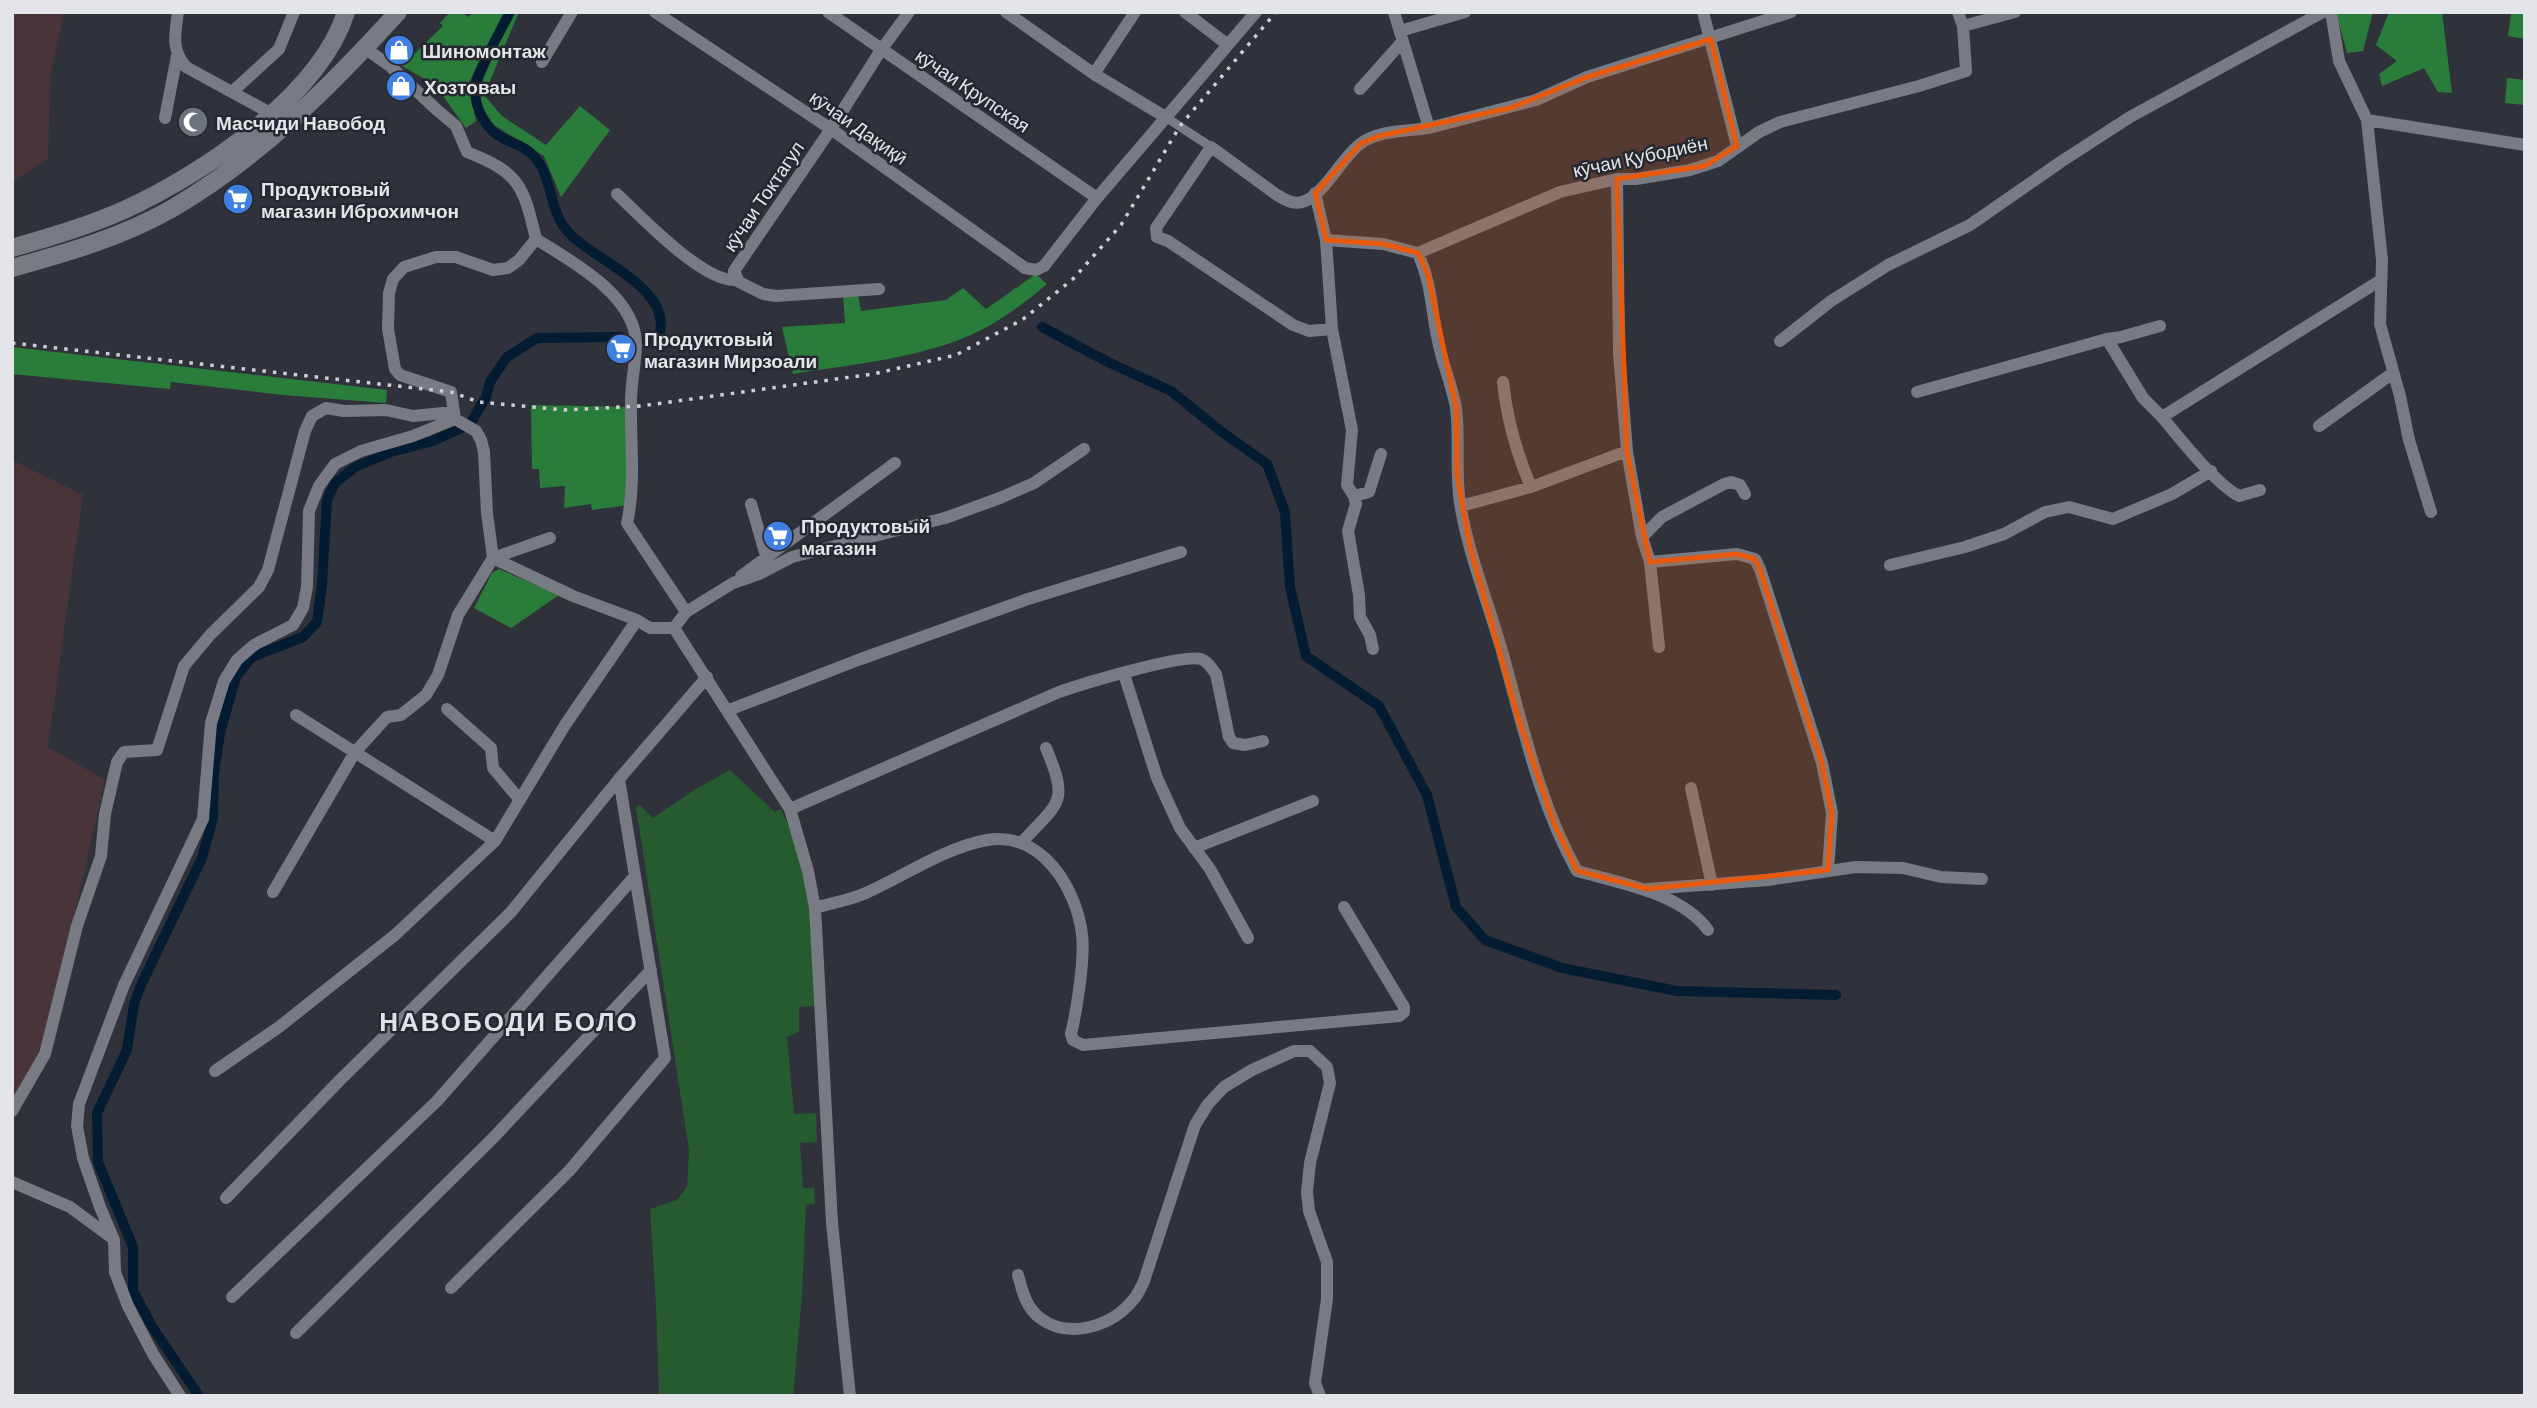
<svg xmlns="http://www.w3.org/2000/svg" width="2537" height="1408" viewBox="0 0 2537 1408" font-family="Barlow,sans-serif">
	<rect width="100%" height="100%" fill="#30323b"/>
	<!-- industrial -->
	<path fill="#483439" d="M12 12H64L51 73 48 158 12 182Z
		M12 460 83 495 48 747 105 780 55 1000 35 1064 12 1102Z"/>
	<!-- green -->
	<path fill="#265a2f" d="M730 770 775 812 781 809 801 854 812 907 817 1006 799 1007V1032L787 1037 794 1114 816 1113 817 1142 800 1143 803 1188H814L815 1203 806 1205 802 1295 793 1396H659L656 1304 650 1209 677 1200 687 1187 689 1150 636 807 640 805 653 818 694 790Z"/>
	<!-- forest -->
	<path fill="#2a7c3b" d="M450 12H461L469 17 473 12H504L468 84 476 121 466 128 435 85 402 66 443 26 440 23Z
		M513 12H519L484 95 502 116 546 145 580 106 610 130 561 197 544 156 494 125 483 109 478 91Z
		M2336 12H2373L2363 51 2347 53Z
		M2389 12H2442L2452 93 2438 92 2424 68 2382 86 2379 74 2397 61 2376 45Z
		M2502 12H2525V39L2508 36 2511 14Z
		M2507 78 2525 80V105L2505 103Z
		M1036 274 1047 284C1020 307 990 329 956 341 904 360 847 365 793 374L782 327 845 323 843 296 858 295 861 311 946 300 963 288 986 309Z
		M12 347 387 390 386 403 283 395 171 382 170 389 12 374Z
		M531 405 630 407 629 505 592 510 591 504 564 508 565 486 540 488 539 469H532Z
		M499 569 559 595 511 628 474 608 492 573Z"/>
	<g fill="none" stroke-linecap="round" stroke-linejoin="round">
		<!-- canal -->
		<path stroke="#041c31" stroke-width="10" d="M510 12C502 29 475 74 475 90 475 105 483 124 495 133 505 142 522 144 532 154 555 178 547 211 570 234 597 262 674 289 659 336L646 340
			M1042 327 1108 362 1171 391 1222 432 1267 464 1285 512 1290 587 1306 656 1379 706 1427 795 1456 907 1485 940 1562 968 1677 991 1836 995
			M472 421 486 397 490 382 507 357 537 338 621 337
			M199 1396 153 1328 133 1291V1247L98 1162 97 1113 127 1050 134 1004 141 985 202 858 213 818 214 773 220 733 236 677 252 657 303 637 317 622 322 585 327 500 335 483 355 467 391 452 433 441 466 426"/>
		<!-- pedestrian -->
		<path stroke="#787a84" stroke-width="9" d="M1167 118 1211 147"/>
		<!-- minor -->
		<path stroke="#787a84" stroke-width="12" d="M178 12C175 34 171 50 186 67L272 114
			M655 12 831 129 1025 268 1036 270 1044 266 1097 198 1256 12
			M828 12 1097 198
			M1006 12 1094 74 1167 118
			M1185 12 1228 45
			M1703 12 1737 146
			M2331 12 2339 61 2367 120 2525 145
			M1963 26 2015 12
			M1400 31 1465 12
			M366 49 390 66 437 110 456 126 467 152C520 173 523 185 536 239 571 261 635 295 636 343 636 362 631 382 631 401 630 443 636 483 627 523L686 612
			M542 62 572 12
			M1094 74 1135 12
			M1360 89 1403 41
			M232 92 279 49 294 12
			M165 118 177 56
			M2367 120 2382 260 2380 324 2400 396 2409 440 2431 512
			M1429 128 1536 100 1587 77 1791 12
			M1617 179 1619 353 1627 451 1642 537 1650 562 1659 647
			M1315 193 1326 240 1383 244 1418 253 1560 192 1617 179H1636L1690 170 1718 161 1759 132 1780 122 1919 86 1966 71 1963 26 1958 12
			M617 194C640 216 704 283 736 280
			M536 239 519 260 508 268 493 270 456 257H436L404 267 393 279 389 293 388 329 395 369 400 375 451 392 455 419 476 431 481 440 484 452 487 513 493 558 573 596 637 620 650 628H674
			M1326 240 1332 329 1352 430 1347 485 1354 496 1356 504 1348 531 1359 595 1360 617 1370 635 1373 649
			M1418 253C1432 285 1431 309 1438 341 1442 363 1452 385 1456 408 1460 439 1455 471 1460 503 1468 553 1488 602 1502 651 1523 726 1539 803 1577 871 1620 883 1681 893 1708 930
			M879 289 776 296 763 294 739 282 734 271 831 129 881 50 909 12
			M1332 329 1309 331 1293 325 1168 241 1157 237 1156 228 1211 147 1277 195C1284 199 1293 205 1302 202 1324 196 1342 157 1360 144 1378 130 1408 131 1429 128L1394 12
			M2107 339 2121 337 2160 326
			M1780 341 1831 301 1888 265 1970 225 2062 161 2130 117 2323 12
			M1503 382C1507 419 1516 452 1531 487
			M1917 392 2107 339 2143 398 2162 417
			M2319 426 2393 373
			M2260 490 2239 496C2215 483 2180 439 2162 417L2381 280
			M1354 496 1369 492 1381 454
			M751 504 766 556
			M1461 506 1531 487 1627 451
			M1642 537 1662 517 1724 484 1731 482 1740 485 1745 494
			M1650 562 1737 554 1755 559 1760 569 1822 763 1832 813 1828 870
			M1890 565 1965 547 2004 534 2045 512 2069 507 2113 519 2172 494 2211 471
			M741 576 895 463
			M674 628 790 809 808 871 815 908 832 1223 850 1396
			M674 628 686 612 733 583 759 574 792 557 945 518 1000 498 1034 483 1084 449
			M1124 674 1157 778 1180 828 1210 869 1248 938
			M447 709 491 748 493 768 520 800
			M729 710 858 660 1028 599 1181 552
			M296 715 495 841
			M1691 788 1712 885
			M790 809 1059 692C1082 684 1181 654 1201 659 1208 661 1212 669 1216 674L1229 737 1233 743 1245 745 1263 741
			M1022 842C1060 801 1069 803 1046 748
			M1194 848 1313 801
			M1648 889 1768 880 1856 867 1903 868 1941 877 1982 879
			M273 892 355 752 387 717 401 715 426 695 438 675 458 615 493 558 550 538
			M815 908C832 903 850 900 866 893 906 875 944 848 987 840 1041 831 1076 887 1082 934 1085 958 1077 1009 1071 1034L1073 1040 1083 1045 1399 1016 1404 1012V1007L1344 907
			M215 1071 279 1027 395 935 495 841 565 725 637 620
			M12 1111 45 1054 77 926 101 856 105 814 117 762 124 752 157 750 184 666 210 635 259 587 268 570 305 431 312 416 326 408 344 411 386 410 413 416 453 412
			M12 1182 70 1207 112 1238
			M226 1198 340 1080 511 912 619 779 707 677
			M1018 1275C1022 1290 1026 1308 1040 1318 1069 1340 1112 1326 1133 1300 1138 1295 1141 1287 1144 1281L1195 1125 1208 1104 1224 1087 1252 1070 1294 1051H1310L1327 1067 1330 1083 1310 1163 1307 1192 1309 1211 1327 1262V1299L1315 1383 1320 1396
			M451 1288 569 1171 665 1058 619 779
			M232 1297 437 1101 635 876
			M296 1333 494 1137 651 970
			M180 1396 153 1354 128 1306 115 1272 114 1240 100 1207 83 1158 77 1126 79 1104 124 985 203 819 211 723 224 681 237 660 254 645 293 625 303 608 307 587 309 511 319 486 335 464 361 451 413 436 455 419"/>
		<!-- secondary -->
		<path stroke="#787a84" stroke-width="18" d="M12 248C50 237 88 226 124 210 201 175 320 96 346 12
			M12 268C66 253 123 237 173 208 260 157 331 86 398 12"/>
		<!-- rail -->
		<path stroke="#cecfd5" stroke-width="3.5" stroke-dasharray="3.5 7" stroke-linecap="butt" d="M12 343 451 392 479 402 564 410 641 406 873 374 956 355 1022 320 1073 279 1121 225 1180 126 1276 12"/>
	</g>
	<!-- marked area -->
	<path fill="#e8590c" fill-opacity="0.2" stroke="#e8590c" stroke-width="5" stroke-linejoin="round" d="M1711 39 1737 146 1705 166 1617 179 1627 451 1650 562 1737 554 1755 559 1760 569 1822 763 1832 813 1828 870 1648 889 1577 871 1554 824 1519 721 1470 548 1457 475 1456 407 1428 275 1418 253 1383 244 1326 240 1315 193 1361 143 1379 136 1510 108 1587 77Z"/>
	<!-- icons -->
	<defs>
		<g id="shop-disc" transform="scale(1.575)"><circle r="9.5" fill="#3f7fe0" stroke="#262830"/><path d="M-5-2.5h2.3a2.7 3.5 0 0 1 5.4 0H5L5.5 6h-11ZM-1.5-2.5h3a1.5 2.3 0 0 0-3 0Z" fill="#fff"/></g>
		<g id="mosque-disc" transform="scale(1.575)"><circle r="9.5" fill="#6b7280" stroke="#262830"/><path d="M3.5-4.9A6 6 0 1 0 3.5 4.9A5 5 0 1 1 3.5-4.9Z" fill="#fff"/></g>
		<g id="supermarket-disc" transform="scale(1.575)"><circle r="9.5" fill="#3f7fe0" stroke="#262830"/><path d="M-6-5.5h2.5l.6 2H6L4.5 2H-2.5L-4.4-4H-6ZM-1.5 3.2a1.3 1.3 0 1 0 .1 0ZM3 3.2a1.3 1.3 0 1 0 .1 0Z" fill="#fff"/></g>
	</defs>
	<g fill-rule="evenodd">
		<use href="#shop-disc" x="399" y="50"/>
		<use href="#shop-disc" x="401" y="86"/>
		<use href="#mosque-disc" x="193" y="122"/>
		<use href="#supermarket-disc" x="238" y="199"/>
		<use href="#supermarket-disc" x="621" y="349"/>
		<use href="#supermarket-disc" x="778" y="536"/>
	</g>
	<g text-anchor="middle" dominant-baseline="central" stroke-width="5" stroke-linejoin="round" paint-order="stroke">
		<!-- poi labels -->
		<g font-size="19" font-weight="bold" fill="#e4e5ea" stroke="#262830" text-anchor="start">
			<text x="422" y="50">Шиномонтаж</text>
			<text x="424" y="86">Хозтоваы</text>
			<text x="216" y="122">Масчиди Навобод</text>
			<text x="261" y="188">Продуктовый<tspan x="261" dy="22">магазин Иброхимчон</tspan></text>
			<text x="644" y="338">Продуктовый<tspan x="644" dy="22">магазин Мирзоали</tspan></text>
			<text x="801" y="525">Продуктовый<tspan x="801" dy="22">магазин</tspan></text>
		</g>
		<!-- street labels -->
		<g font-size="19" fill="#e4e5ea" stroke="#262830">
			<text transform="translate(973 90) rotate(34)">кӯчаи Крупская</text>
			<text transform="translate(859 127) rotate(35)">кӯчаи Дақиқӣ</text>
			<text transform="translate(1640 156) rotate(-12)">кӯчаи Қубодиён</text>
			<text transform="translate(763 196) rotate(-56)">кӯчаи Токтагул</text>
		</g>
		<!-- district labels -->
		<g font-size="26" font-weight="bold" letter-spacing="2" fill="#dfe1ec" stroke="#262830">
			<text x="509" y="1020">НАВОБОДИ БОЛО</text>
		</g>
	</g>
	<!-- border -->
	<rect width="2537" height="1408" fill="none" stroke="#e4e5ea" stroke-width="28"/>
</svg>
